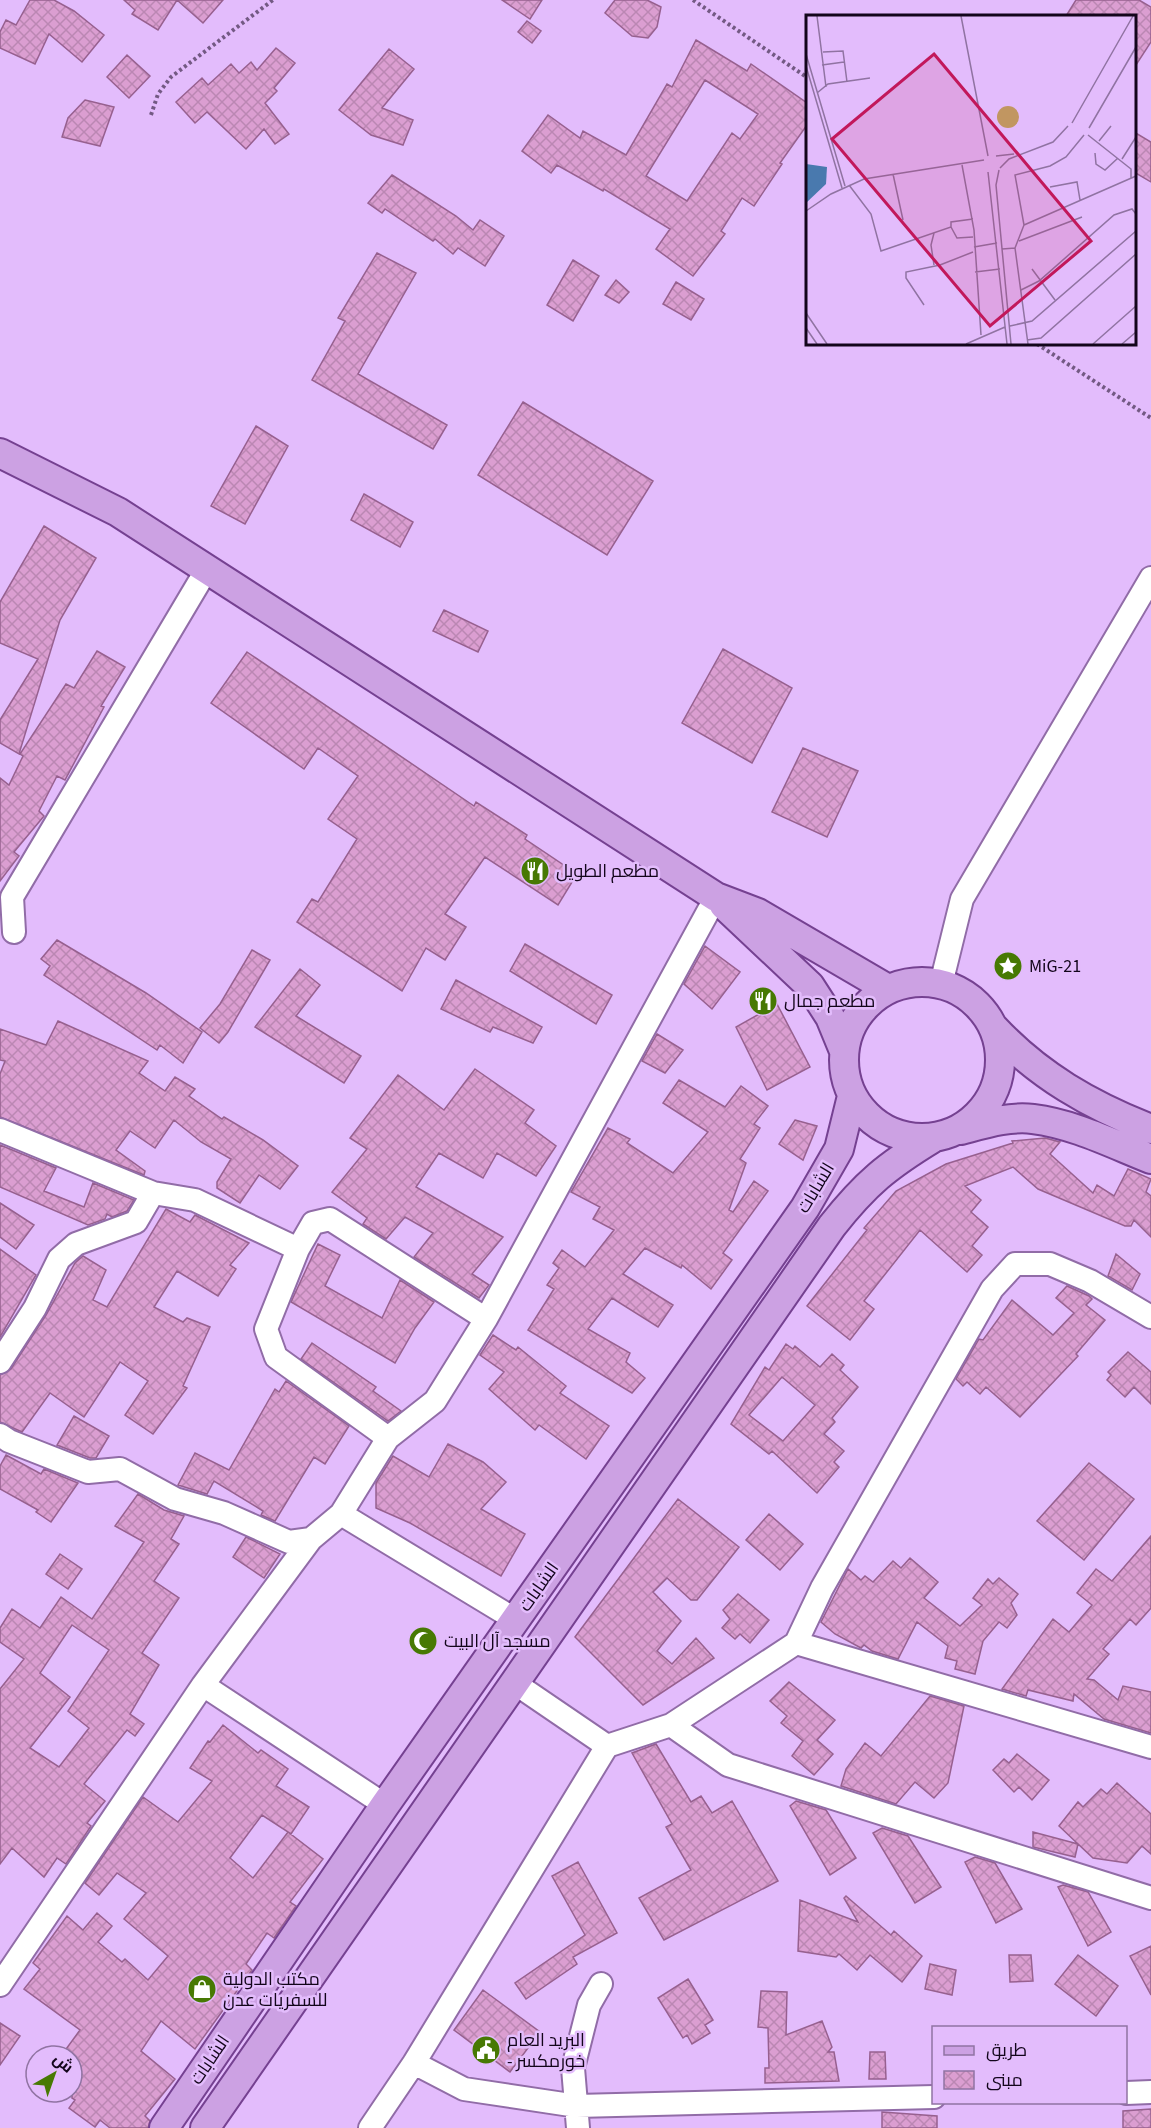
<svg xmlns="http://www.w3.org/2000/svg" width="1151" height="2128" viewBox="0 0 1151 2128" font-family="'Source Sans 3',Cairo,sans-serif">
	<defs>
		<pattern id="building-cross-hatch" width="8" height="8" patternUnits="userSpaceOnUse" patternTransform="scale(1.5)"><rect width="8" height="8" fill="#db9ed1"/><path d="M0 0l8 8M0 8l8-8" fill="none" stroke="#bb87b3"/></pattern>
	</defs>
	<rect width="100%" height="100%" fill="#e3bcfc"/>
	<!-- building -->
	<path fill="url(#building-cross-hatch)" stroke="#97608f" stroke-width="1.5" fill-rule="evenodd" d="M30 0H54L74 11 104 35 82 62 49 34 35 64 0 48V32L6 20 16 25Z
		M124 0H223L203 23 177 0 158 30 132 14 135 10Z
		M502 0H542L530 19Z
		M615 0H647L661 7 657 27 648 38 632 36 605 13Z
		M1076 0H1139L1151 7V42L1134 68V16H1066Z
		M527 21 541 31 532 43 518 32Z
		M696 40 747 71 751 64 807 103V125L780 163 782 164 754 206 742 198 721 231 725 234 693 276 656 249 670 229 604 189 603 191 557 165 551 173 522 151 548 115 580 138 583 131 626 155 667 84 672 87ZM705 80 758 114 740 139 732 133 687 201 646 176Z
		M276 48 295 63 274 88 277 91 265 103 289 134 275 144 264 129 246 149 207 112 195 123 176 102 202 78 208 85 231 64 239 73 251 62 257 70Z
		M389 49 414 69 382 108 413 120 403 145 371 135 339 110Z
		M127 55 150 76 129 98 107 77Z
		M85 100 114 107 100 146 62 137 68 118Z
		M1134 132 1151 142V182L1134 172Z
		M392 175 456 216 473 230 480 220 504 236 485 266 458 248 453 254 435 239 433 241 385 209 382 213 368 203Z
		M377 253 416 273 358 374 447 425 433 449 312 380 345 321 338 318Z
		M573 260 599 276 573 321 547 305Z
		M616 280 629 292 619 303 605 295Z
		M676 282 704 299 691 320 663 304Z
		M523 402 653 481 607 555 478 475Z
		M256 426 288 446 245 524 211 506Z
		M364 494 413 522 400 547 351 520Z
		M44 526 96 558 60 620 19 754 0 743V720L38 659 0 643V602Z
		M444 610 488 631 478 652 433 631Z
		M723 649 792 688 752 763 682 723Z
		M97 651 125 667 101 706 104 707 65 780 57 776 39 811 44 816 14 852 19 856 0 881V778L9 785 23 756 20 754 66 684 74 688Z
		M247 652 474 806 476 802 527 835 525 839 577 874 558 905 485 857 445 914 466 927 445 960 426 948 402 991 297 922 312 899 318 902 357 839 328 819 358 776 318 748 304 769 211 703Z
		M803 748 858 771 827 837 772 812Z
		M57 940 146 993 202 1032 183 1063 160 1045 157 1050 44 975 50 966 41 959Z
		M525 944 612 995 596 1024 510 971Z
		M705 946 740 972 712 1009 684 984Z
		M252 950 270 960 228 1032 219 1043 200 1028 220 1004Z
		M300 969 320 985 296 1016 361 1056 344 1083 255 1027Z
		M456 980 542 1027 533 1043 493 1027 490 1032 441 1009Z
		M777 1004 810 1067 767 1090 736 1027Z
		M58 1021 148 1061 139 1073 165 1091 175 1077 195 1089 189 1096 222 1119 224 1117 263 1140 298 1166 280 1189 259 1175 240 1203 217 1188V1182L231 1159 201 1142 174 1120 155 1148 130 1131 116 1150 145 1171 144 1175 0 1117V1074L5 1061 0 1060V1029L46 1045Z
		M657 1034 683 1050 665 1073 642 1061Z
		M475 1069 534 1110 525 1123 556 1146 536 1176 497 1153 483 1178 439 1153 416 1187 503 1237 472 1274 489 1285 479 1298 414 1257 433 1233 405 1217 386 1239 363 1224 367 1218 332 1192 367 1149 350 1138 398 1075 444 1110Z
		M679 1080 725 1107 741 1086 768 1106 754 1124 760 1128 740 1159 746 1163 729 1210 733 1212 754 1181 768 1191 723 1253 732 1260 711 1289 682 1265 681 1268 645 1248 623 1274 673 1305 658 1327 612 1298 588 1329 630 1353 626 1362 645 1378 632 1393 528 1330 554 1289 547 1285 559 1268 553 1263 562 1250 585 1267 614 1230 593 1219 600 1207 571 1192 608 1128 630 1139 627 1143 673 1173 708 1132 663 1103Z
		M795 1120 817 1126 803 1160 779 1144Z
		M1045 1138 1060 1142 1050 1154 1093 1193 1097 1185 1114 1196 1128 1169 1151 1179 1146 1192 1151 1196V1237L1134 1220 1131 1226H1125L1038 1189 1013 1167 965 1186 981 1200 971 1212 988 1227 972 1246 982 1255 967 1272 920 1230 864 1301 874 1309 850 1340 807 1306 867 1230 864 1228 896 1191 946 1164 1013 1143 1012 1141Z
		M0 1145 56 1168 44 1191 84 1207 93 1183 134 1200 127 1211 112 1217 107 1214 105 1219 88 1225 0 1187Z
		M0 1203 34 1225 16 1249 0 1237Z
		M166 1209 190 1222 195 1215 249 1243 230 1265 236 1269 218 1296 177 1271 154 1307 183 1322 187 1318 210 1327 183 1386 187 1388 153 1434 125 1415 148 1381 120 1362 84 1417 50 1393 22 1432 0 1422V1375L11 1369 46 1315 75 1263 83 1256 106 1270 93 1300 107 1307Z
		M318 1244 340 1255 325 1286 382 1318 400 1280 434 1302 415 1328 395 1363 291 1302Z
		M0 1249 36 1275 0 1337Z
		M1116 1254 1140 1274 1132 1290 1108 1276Z
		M1067 1286 1089 1296 1092 1299 1086 1305 1105 1320 1076 1354 1078 1356 1020 1417 986 1387 980 1394 967 1382 963 1386 956 1379 979 1339 983 1340 1012 1300 1053 1335 1074 1313 1056 1298Z
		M493 1335 516 1350 518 1347 566 1386 560 1393 609 1426 586 1459 539 1425 535 1430 489 1389 504 1372 480 1355Z
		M312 1343 376 1387 373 1391 401 1411 388 1421 301 1359Z
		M786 1344 793 1349 795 1346 820 1367 832 1354 844 1365 840 1370 858 1387 832 1418 835 1422 824 1434 844 1451 834 1462 839 1467 817 1493 772 1451 769 1454 731 1424 765 1367 769 1370ZM782 1377 815 1405 783 1441 749 1415Z
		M1128 1352 1151 1372V1404L1134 1387 1125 1397 1107 1380 1111 1375 1108 1372Z
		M286 1381 349 1426 325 1464 314 1457 275 1521 261 1515 263 1511 214 1481 207 1494 178 1485 195 1453 229 1470 275 1389 279 1392Z
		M74 1416 109 1436 96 1458H90L57 1445Z
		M448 1444 483 1462 506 1482 481 1509 525 1534 501 1576 410 1523 376 1508V1483L393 1456 429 1477Z
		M6 1455 41 1474 44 1469 78 1483 51 1522 36 1512 38 1510 0 1489V1466Z
		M1089 1463 1134 1499 1084 1560 1037 1521Z
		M138 1494 164 1510 184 1516 171 1539 179 1544 154 1581 179 1598 142 1653 159 1665 130 1714 144 1724 135 1736 127 1730 84 1784 105 1801 87 1823 91 1826 66 1864 57 1858 44 1877 12 1848 0 1864V1689L24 1659 0 1642V1628L12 1609 40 1628 61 1597 92 1619 144 1542 115 1526ZM72 1625 109 1650 68 1711 89 1728 59 1767 30 1748 70 1697 40 1673Z
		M678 1499 739 1547 697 1600H691L667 1578 653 1592 681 1621 657 1651 672 1664 696 1638 714 1658 643 1705 575 1637Z
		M769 1514 803 1544 780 1570 746 1540Z
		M1151 1536V1608L1136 1625 1130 1619 1103 1649 1109 1654 1087 1679 1094 1680 1118 1700 1123 1686 1151 1692V1733L1104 1719 1074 1694 1073 1701 1028 1690 1026 1696 1002 1689 1053 1619 1069 1632 1092 1605 1077 1593 1096 1569 1112 1581Z
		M246 1537 280 1554 264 1578 233 1557Z
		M60 1554 82 1569 68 1589 46 1574Z
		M910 1558 938 1582 924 1598 960 1626 982 1605 973 1598 988 1579 993 1584 999 1578 1018 1594 1011 1603 1017 1615 1007 1628 999 1622 983 1641 975 1674 955 1669 957 1661 945 1658 948 1646 917 1622 898 1659 872 1651 864 1645 861 1648 835 1634 821 1622 848 1569 861 1580 865 1576 873 1582 893 1561 901 1568Z
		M738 1594 769 1620 750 1643 740 1634 735 1639 722 1628 730 1619 723 1610Z
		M789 1682 835 1720 817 1740 833 1754 814 1775 792 1756 803 1741 781 1723 787 1716 770 1701Z
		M930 1696 964 1706 948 1783 934 1798 915 1782 896 1804 841 1786 846 1769 865 1743 881 1756Z
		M223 1725 258 1753 261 1750 288 1769 276 1786 309 1807 291 1834 262 1815 230 1858 253 1878 288 1832 323 1859 290 1902 296 1906 276 1935 274 1938 267 1933 246 1964 252 1970 195 2049 161 2021 141 2051 175 2079 145 2116 150 2121 148 2128H110L100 2120 95 2127 69 2108 75 2100 72 2098V2056H61L80 2030 24 1989 40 1969 33 1963 67 1916 83 1930 97 1913 112 1926 98 1942 122 1962 125 1959 148 1980 168 1956 124 1919 146 1893 117 1873 99 1895 85 1883 143 1797 178 1822 212 1781 190 1768 208 1741 210 1742Z
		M656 1744 691 1802 701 1796 712 1813 732 1801 778 1881 664 1940 639 1898 691 1870 666 1827 672 1824 632 1753Z
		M1017 1754 1049 1780 1032 1800 1019 1787 1014 1792 993 1770 1004 1759 1009 1763Z
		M1117 1783 1151 1814V1854L1142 1846 1127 1863 1093 1858 1078 1844 1075 1857 1033 1847V1832L1078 1844 1059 1826 1078 1802 1083 1807 1101 1789 1107 1794Z
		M796 1801 826 1810 856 1858 830 1875 790 1806Z
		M882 1828 908 1836 941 1887 915 1903 873 1833Z
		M975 1857 995 1863 1022 1909 996 1923 965 1862Z
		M578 1862 617 1933 573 1957 577 1964 526 1999 515 1983 585 1935 552 1876Z
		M1063 1885 1088 1892 1111 1932 1088 1946 1058 1887Z
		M846 1896 891 1935 894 1931 922 1956 902 1982 870 1955 857 1970 839 1954 836 1957 798 1951 800 1900 858 1922 844 1898Z
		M1151 1946V1995L1130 1956Z
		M1009 1955H1031L1033 1981 1010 1982Z
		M1078 1955 1118 1986 1096 2016 1055 1984Z
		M930 1964 956 1970 952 1995 925 1989Z
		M688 1979 713 2020 705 2025 710 2033 692 2044 687 2035 683 2038 658 1998Z
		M483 1990 540 2032 510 2072 454 2030Z
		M761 1991 787 1992 786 2035 822 2021 832 2047 828 2052H834L839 2081 765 2083V2068H769L768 2028 758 2027Z
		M0 2023 20 2036 0 2065Z
		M870 2052H885L886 2079H869Z
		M1151 2109V2128H1123V2111Z
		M882 2112 937 2116V2128H882Z"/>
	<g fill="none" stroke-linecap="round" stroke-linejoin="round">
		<!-- minor casing -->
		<g stroke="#916ca7" stroke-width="26">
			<path id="minor" d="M14 932 12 897 207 569
				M941 984 962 899 1151 578
				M0 1130 153 1193 195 1200 298 1249
				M0 1362 35 1308 59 1259 76 1244 136 1222 153 1193
				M0 1435 9 1441 88 1472 120 1469 175 1499 224 1513 289 1542 311 1539
				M388 1438 276 1357 266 1329 298 1249 313 1223 330 1219 486 1319
				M341 1514 516 1620
				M796 1643 1151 1747
				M203 1685 385 1805
				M671 1725 728 1765 1151 1898
				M607 1746 671 1725 796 1643 822 1588 992 1289 1015 1264H1050L1090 1281 1151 1317
				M0 1985 203 1685 311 1539 341 1514 388 1438 435 1401 486 1319 716 897
				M414 2063 464 2089 577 2106 934 2097
				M1126 2093 1151 2092
				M370 2128 414 2063 607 1746 516 1684
				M578 2128 573 2068 589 2005 601 1984"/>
		</g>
		<!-- major casing -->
		<g stroke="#754191" stroke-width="32">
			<path id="major" d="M0 453 118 512 716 897 758 913 888 989
				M724 905 810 986 830 1017 844 1051
				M844 1060a78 78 0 1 1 156 0a78 78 0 1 1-156 0Z
				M994 1028C1039 1076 1090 1105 1151 1129
				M961 1130C984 1124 1009 1116 1033 1119 1074 1124 1113 1144 1151 1159
				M164 2128 385 1805 805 1208 839 1149 852 1096
				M205 2128 832 1226C866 1183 887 1166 933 1138"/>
		</g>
		<!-- path -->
		<path stroke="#735983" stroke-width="4" stroke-dasharray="3 3" stroke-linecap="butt" d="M693 0 808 78
			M151 115 158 94 171 77 273 0
			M1037 344 1151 418"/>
		<!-- minor -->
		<use href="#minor" stroke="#fff" stroke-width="22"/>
		<!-- major -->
		<use href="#major" stroke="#cca1e3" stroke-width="28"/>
	</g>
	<!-- icons -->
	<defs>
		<g id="restaurant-disc" transform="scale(1.5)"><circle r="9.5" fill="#477903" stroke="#e3bcfc"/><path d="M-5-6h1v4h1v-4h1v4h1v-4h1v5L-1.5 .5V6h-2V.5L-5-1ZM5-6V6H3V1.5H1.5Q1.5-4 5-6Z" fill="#fff"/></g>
		<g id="sight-disc" transform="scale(1.5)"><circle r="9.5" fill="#477903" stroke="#e3bcfc"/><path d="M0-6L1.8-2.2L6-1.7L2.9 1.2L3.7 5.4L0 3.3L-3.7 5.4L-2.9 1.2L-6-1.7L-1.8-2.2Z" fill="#fff"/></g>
		<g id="mosque-disc" transform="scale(1.5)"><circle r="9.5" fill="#477903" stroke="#e3bcfc"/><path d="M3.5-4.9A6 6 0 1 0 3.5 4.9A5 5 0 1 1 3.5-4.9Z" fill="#fff"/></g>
		<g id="shop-disc" transform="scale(1.5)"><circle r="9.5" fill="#477903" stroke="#e3bcfc"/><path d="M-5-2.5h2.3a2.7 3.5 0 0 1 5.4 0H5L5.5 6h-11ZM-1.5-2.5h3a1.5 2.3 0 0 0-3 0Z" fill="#fff"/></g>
		<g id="civic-disc" transform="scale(1.5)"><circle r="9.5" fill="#477903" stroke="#e3bcfc"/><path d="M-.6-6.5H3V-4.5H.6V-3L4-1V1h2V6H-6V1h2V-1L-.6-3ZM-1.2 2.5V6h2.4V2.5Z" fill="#fff"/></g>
	</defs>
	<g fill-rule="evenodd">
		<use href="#restaurant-disc" x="535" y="871"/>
		<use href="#sight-disc" x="1008" y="966"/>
		<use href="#restaurant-disc" x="763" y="1001"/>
		<use href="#mosque-disc" x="423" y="1641"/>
		<use href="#shop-disc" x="202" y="1989"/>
		<use href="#civic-disc" x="486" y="2050"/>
	</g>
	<g text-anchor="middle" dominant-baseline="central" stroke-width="5" stroke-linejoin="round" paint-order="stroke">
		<!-- poi labels -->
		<g font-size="18" fill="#13051b" stroke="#e3bcfc" text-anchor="start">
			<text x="556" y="871">مطعم الطويل</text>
			<text x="1029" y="966">MiG-21</text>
			<text x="784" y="1001">مطعم جمال</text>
			<text x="444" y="1641">مسجد آل البيت</text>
			<text x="223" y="1979">مكتب الدولية<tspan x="223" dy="21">للسفريات عدن</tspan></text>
			<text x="507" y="2040">البريد العام<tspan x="507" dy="21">- خورمكسر</tspan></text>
		</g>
		<!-- street labels -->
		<g font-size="18" fill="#13051b" stroke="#e3bcfc">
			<text transform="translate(816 1188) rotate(-59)">الشابات</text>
			<text transform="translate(539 1587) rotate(-55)">الشابات</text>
			<text transform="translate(210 2060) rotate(-56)">الشابات</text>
		</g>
	</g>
	<!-- overview -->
	<g transform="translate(806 15)">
		<rect width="330" height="330" fill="#e3bcfc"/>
		<path d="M191 102a11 11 0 1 1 22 0a11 11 0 1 1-22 0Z" fill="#c19661"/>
		<path d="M0 149 21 152 20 169 0 188Z" fill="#4979ae"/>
		<path fill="none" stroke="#9073a2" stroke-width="1.5" d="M11 1 20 72M155 1 182 141M17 37 37 36 41 67M0 39 39 171M16 50 38 47M0 51 36 173M11 78 22 69 64 63M266 108 327 1M283 113 330 32M282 120 325 154V163M293 126 305 111M289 138 290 149 299 155 312 143M190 141 208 139M316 144 330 122M156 150 168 215 175 320M194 153 203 144 247 127 262 111M193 155 190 170 205 329M182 157 201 329M87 159 97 205M43 170 65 199 75 236 145 212V207L167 204M244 172 271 167 274 185M0 196 25 179 58 164 178 145M218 210 330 161M145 212 151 223 167 222M213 226 276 202M168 232 191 228M209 233 218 210 209 160 244 151 260 142 278 120M196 234 209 233 222 329M128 250 125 230 128 218M226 254 249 285M169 257 194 254M215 275 233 266 308 200 326 194 330 199M118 290 100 263V257L134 250 167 237M0 298 21 329M204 311 226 306 330 216M0 313 11 329M221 325 235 323 330 239M160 329 199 312M287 329 330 291M316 329 330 317"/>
		<path fill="#c2185b" fill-opacity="0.15" stroke="#c2185b" stroke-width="3" d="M128 39 285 226 184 311 26 124Z"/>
		<rect width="330" height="330" fill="none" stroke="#13051b" stroke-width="3"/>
	</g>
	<!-- legend -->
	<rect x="932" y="2026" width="195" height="78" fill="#e3bcfc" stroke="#9073a2" stroke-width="1.5"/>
	<rect x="944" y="2046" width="30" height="9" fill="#cca1e3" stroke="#9073a2" stroke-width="1.5"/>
	<text x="986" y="2056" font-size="18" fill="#13051b">طريق</text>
	<rect x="944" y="2071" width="30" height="18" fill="url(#building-cross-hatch)" stroke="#9073a2" stroke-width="1.5"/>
	<text x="986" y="2086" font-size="18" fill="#13051b">مبنى</text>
	<!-- north arrow -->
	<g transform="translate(54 2074) rotate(40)"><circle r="28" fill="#e3bcfc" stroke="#9073a2" stroke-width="1.5"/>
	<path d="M0-4.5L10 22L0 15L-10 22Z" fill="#477903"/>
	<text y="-9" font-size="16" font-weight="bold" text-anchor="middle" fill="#13051b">ش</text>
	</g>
</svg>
